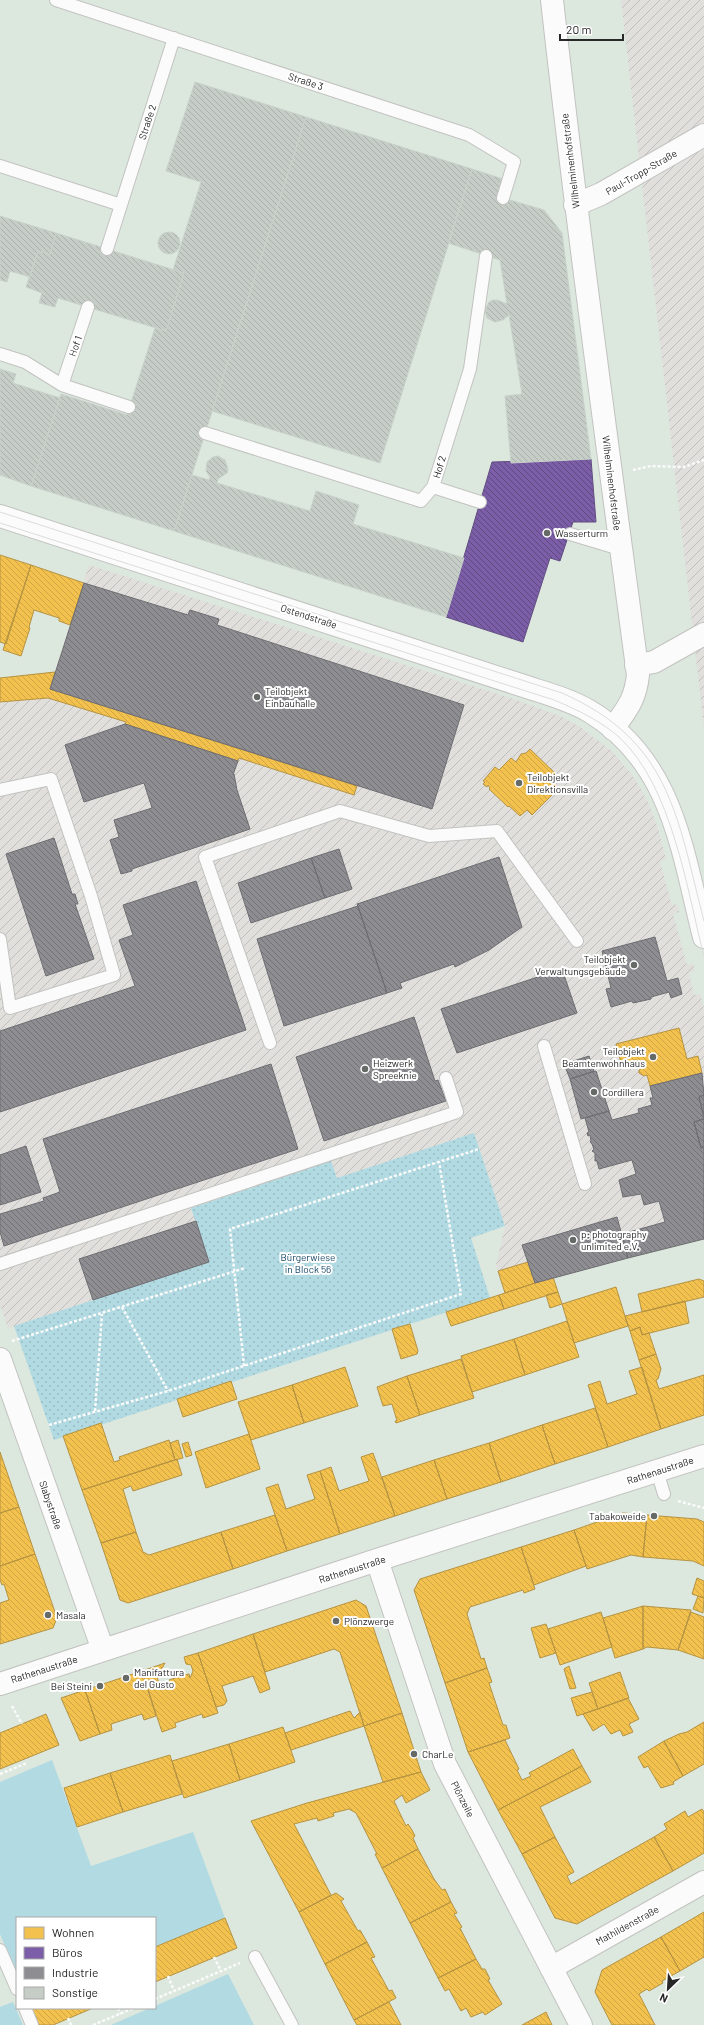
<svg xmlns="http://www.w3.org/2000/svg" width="704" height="2025" viewBox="0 0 704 2025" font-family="Barlow,sans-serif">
	<defs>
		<pattern id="industrial-furrows" width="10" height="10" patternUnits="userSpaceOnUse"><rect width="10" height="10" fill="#e0dfdc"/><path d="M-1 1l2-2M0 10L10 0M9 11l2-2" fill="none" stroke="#c0bfbd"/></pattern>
		<pattern id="park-dots" width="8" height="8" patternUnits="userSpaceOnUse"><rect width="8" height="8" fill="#b2dae2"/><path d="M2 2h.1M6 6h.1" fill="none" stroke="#99bbc2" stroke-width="1.8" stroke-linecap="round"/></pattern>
		<pattern id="homes-back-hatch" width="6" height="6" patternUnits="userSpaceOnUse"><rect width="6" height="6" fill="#f2c14e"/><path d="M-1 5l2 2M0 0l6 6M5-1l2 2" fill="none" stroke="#d0a644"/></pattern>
		<pattern id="offices-back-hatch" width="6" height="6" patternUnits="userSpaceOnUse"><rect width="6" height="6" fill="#7b5ea7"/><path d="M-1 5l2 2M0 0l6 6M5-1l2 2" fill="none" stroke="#5f4a80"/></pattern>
		<pattern id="industry-back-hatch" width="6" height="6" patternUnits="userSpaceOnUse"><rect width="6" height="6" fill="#8d8d92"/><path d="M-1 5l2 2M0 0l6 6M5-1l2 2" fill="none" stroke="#737377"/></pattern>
		<pattern id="building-back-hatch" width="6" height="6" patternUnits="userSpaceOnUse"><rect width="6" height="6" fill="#c6cdc7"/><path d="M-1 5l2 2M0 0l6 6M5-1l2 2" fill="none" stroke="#aab0ab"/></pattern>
	</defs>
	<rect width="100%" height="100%" fill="#dce7de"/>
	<!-- industrial -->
	<path fill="url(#industrial-furrows)" d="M621 0H704V728Z
		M89 565 517 700 562 717 580 727 613 752 635 779 647 800 657 825 666 859 660 861 672 906 677 904 679 912 673 914 687 965 693 964 695 971 689 973 694 995 700 994 704 1008V1239L553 1277 505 1293 496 1265 505 1226 474 1133 337 1178 331 1161 191 1208 209 1262 8 1328 0 1305V678L55 672Z"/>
	<!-- grass -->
	<path fill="#b2dae2" d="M52 1760 91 1866 193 1832 225 1918 155 1947V1918H17V1974L0 1934V1782Z
		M228 1974 254 2025H111L150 2008H155V2006Z
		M13 2002 23 2025H0V2007Z"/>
	<!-- park -->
	<path fill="url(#park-dots)" d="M474 1133 505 1226 471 1238 490 1298 54 1440 14 1326 209 1262 191 1208 331 1161 337 1178Z"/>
	<!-- homes -->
	<path fill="url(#homes-back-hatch)" stroke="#b59342" d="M0 555 31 565 6 644 0 642Z
		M31 565 84 583 70 625 59 621V618L34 610 29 627 30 628 21 656 3 650Z
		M55 672 50 689 357 786 354 795 239 758 238 761 125 724 126 722 48 698 0 702V678Z
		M530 749 559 777 554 783 559 788 532 815 527 810 520 816 509 806 508 807 489 789 490 788 488 785 487 787 483 784 485 782 483 781 495 767 499 770 511 758 516 762 521 754 526 753Z
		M679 1028 687 1059 698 1056 702 1073 650 1086 647 1075 644 1076 639 1073V1070L644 1067 643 1062 636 1060 621 1063 616 1044Z
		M528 1262 535 1283 505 1293 498 1271Z
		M553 1277 558 1292 504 1309 499 1295Z
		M699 1279 704 1281V1297L642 1312 638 1294Z
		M616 1287 628 1326 574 1343 562 1304Z
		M558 1292 562 1304 550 1308 546 1295Z
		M499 1295 504 1309 451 1326 446 1312Z
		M685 1301 689 1323 642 1335 640 1327 630 1331 625 1316Z
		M567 1321 579 1357 525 1375 514 1339Z
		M410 1324 418 1351 417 1354 401 1359 392 1329Z
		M640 1327 642 1335 649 1333 656 1354 639 1360 630 1331Z
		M514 1339 525 1375 472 1392 461 1356Z
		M656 1354 661 1369 658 1379 656 1380 659 1389 704 1375V1415L661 1429 639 1360Z
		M461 1359 474 1398 420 1415 407 1376Z
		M345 1367 358 1406 304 1423 292 1385Z
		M642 1367 661 1429 608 1447 588 1385 600 1381 607 1404 637 1394 629 1371Z
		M407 1376 420 1415 396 1423 395 1421H397L392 1404 383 1406 377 1387Z
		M231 1381 237 1399 183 1417 177 1399Z
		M292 1385 304 1423 251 1440 238 1402Z
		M595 1408 608 1447 555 1464 542 1425Z
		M101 1423 114 1462 120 1460 119 1457 169 1440 175 1460 82 1490 63 1436Z
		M542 1425 555 1464 501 1482 489 1443Z
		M249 1434 260 1469 206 1488 195 1452Z
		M178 1440 183 1458 175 1460 170 1443Z
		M188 1442 192 1455 186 1457 182 1444Z
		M489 1443 501 1482 447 1499 434 1460Z
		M0 1452 19 1507 0 1513Z
		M373 1453 395 1516 340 1534 320 1471 331 1467 339 1491 369 1481 361 1457Z
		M177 1459 182 1475 133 1491 131 1486 123 1489 136 1532 101 1543 82 1490Z
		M434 1460 447 1499 395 1516 382 1477Z
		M320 1471 340 1534 287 1551 266 1488 278 1484 286 1509 315 1499 307 1475Z
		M19 1507 35 1554 0 1566V1513Z
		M623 1513 647 1515 643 1557 631 1555 587 1569 574 1530Z
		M275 1515 287 1551 233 1569 221 1532Z
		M647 1515 697 1519 704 1522V1566L693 1561 643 1557Z
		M574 1530 586 1566 534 1585 521 1547Z
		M136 1532 143 1552 149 1555 221 1532 233 1569 128 1603 120 1600 101 1543Z
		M521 1547 535 1589 524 1593 523 1590 470 1607 467 1614 481 1659 484 1658 487 1668 445 1683 414 1590 420 1579Z
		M35 1554 57 1618 53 1628 0 1644V1603L9 1600 4 1584 2 1585 0 1580V1566Z
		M697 1578 704 1581V1598L692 1594Z
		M698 1596 704 1598 703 1613 693 1609Z
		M356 1600 366 1606 402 1713 364 1726 340 1652 334 1649 265 1672 253 1634Z
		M643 1606V1649L615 1658 603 1618Z
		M643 1606 691 1610 678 1650 647 1647 643 1649Z
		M601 1612 612 1647 560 1665 548 1629Z
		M691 1612 704 1617V1659L678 1650Z
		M546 1624 556 1653 540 1658 531 1628Z
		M253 1634 270 1689 260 1693 253 1676 222 1686 227 1701 224 1705 216 1707 198 1653Z
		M198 1653 218 1713 203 1718 202 1714 175 1723 176 1727 162 1732 142 1671 165 1663 157 1677 159 1683 164 1687 171 1685 169 1680 184 1675 189 1674 190 1678 193 1671 191 1665 186 1664 184 1657Z
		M569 1666 576 1688 570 1689 564 1669Z
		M487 1668 492 1682 489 1683 503 1725H506L510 1738 468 1752 445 1683Z
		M142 1671 156 1716 144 1720 142 1714 111 1724 112 1730 100 1734 85 1690Z
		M620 1672 629 1698 598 1709 589 1683Z
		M85 1690 100 1734 80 1741 61 1698Z
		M592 1692 598 1709 577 1716 571 1698Z
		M628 1698 639 1719 629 1724 633 1732 623 1736 620 1730 611 1734 604 1724 593 1731 583 1714Z
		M350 1711 354 1718 360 1712 364 1726 291 1750 285 1733Z
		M402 1713 421 1772 383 1782 364 1726Z
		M46 1714 59 1745 0 1769V1733Z
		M704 1722V1764L683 1776 664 1741 679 1734 687 1732Z
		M283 1727 295 1762 240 1780 229 1744Z
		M505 1740 519 1769 517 1770 522 1780 531 1776 529 1773 573 1749 582 1766 498 1810 468 1752Z
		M664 1741 683 1776 673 1782 674 1784 661 1788 648 1766 644 1768 638 1757Z
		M229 1744 240 1780 184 1798 172 1761Z
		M170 1755 182 1794 123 1812 110 1773Z
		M582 1766 591 1782 540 1807 555 1837 522 1854 498 1810Z
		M421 1772 430 1790 406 1803 402 1795 394 1801 406 1826 408 1824 412 1830 415 1836 413 1838 418 1849 382 1868 375 1854H377L356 1813 349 1809 333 1813 334 1816 318 1821 317 1818 294 1824 331 1895 299 1912 251 1821 307 1803Z
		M110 1773 123 1812 77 1827 64 1788Z
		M702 1809 704 1812V1853L673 1871 654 1837 667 1829 664 1824 685 1811 688 1817Z
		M555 1837 574 1872 567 1876 571 1884 654 1837 673 1871 577 1924 555 1918 522 1854Z
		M418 1849 434 1879 442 1890 445 1889 451 1902 410 1923 382 1868Z
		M336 1893 344 1899 341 1901 358 1931 360 1930 367 1942 325 1964 299 1912Z
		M451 1902 457 1913 454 1914 462 1927 460 1928 476 1959 438 1978 410 1923Z
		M704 1912V1957L680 1971 661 1937Z
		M225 1918 237 1948 155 1982V1947Z
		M661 1937 680 1971 662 1981 663 1983 649 1991 647 1989 639 1994 655 2025H612L595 1992 602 1970Z
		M367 1942 375 1957 371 1958 389 1991 392 1990 396 1998 354 2020 325 1964Z
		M476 1959 482 1969H485L490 1979 488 1980 502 2004 485 2015 483 2012 471 2017 466 2008 461 2011 449 1989 445 1991 438 1978Z
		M389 2002 401 2025H357L354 2020Z
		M32 2008H93L53 2025H39Z
		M546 2012 552 2025H522Z"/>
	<!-- offices -->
	<path fill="url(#offices-back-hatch)" stroke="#624e81" d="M591 459 596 522H573L560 561 550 558 523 642 446 617 492 462Z"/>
	<!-- industry -->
	<path fill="url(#industry-back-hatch)" stroke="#6e6e72" d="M84 583 188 615 190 610 219 619 217 625 464 705 432 809 50 689Z
		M125 724 238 761 233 775 234 774 237 790 250 829 132 869V871L121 874 110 840 119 837 114 820 152 808 144 783 84 802 65 745Z
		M54 838 72 894H75L78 904H75L94 959 46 976 6 854Z
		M339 849 352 889 325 898 311 858Z
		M499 857 522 927 489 950 455 967 454 964 400 983 402 988 387 993 357 904Z
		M311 858 325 898 251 923 238 883Z
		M196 881 246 1030 0 1112V1031L135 986 119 940 133 935 123 905Z
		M358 906 387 993 284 1026 257 939Z
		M655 937 667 981 678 978 682 994 671 998 669 992 651 997V999L633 1003 632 1001 611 1007 606 989 611 988 602 951Z
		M562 969 577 1013 457 1053 441 1009Z
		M414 1017 435 1081 438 1080 446 1101 324 1141 296 1057Z
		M589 1056 594 1071 570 1079 564 1064Z
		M271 1064 298 1149 4 1246 0 1232V1214L44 1201 43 1198 60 1192 43 1139Z
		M596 1071 609 1111 581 1119 570 1079Z
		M702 1073 704 1095 699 1097 704 1119 694 1122 701 1148 704 1147V1239L628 1258 622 1234 665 1222 659 1201 644 1205 641 1194 623 1197 619 1180 636 1174 632 1160 599 1169 597 1161H595V1153L592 1151 594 1149 592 1144 590 1142 591 1141 590 1135 588 1136 587 1133 589 1132 585 1118 609 1111 612 1120 639 1113 638 1109 652 1105 650 1098H653L650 1086Z
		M704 1095V1116L699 1097Z
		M704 1119V1147L701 1148 694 1122Z
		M26 1146 41 1192 0 1205V1155Z
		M617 1217 628 1258 535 1283 522 1245Z
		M196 1221 209 1262 93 1300 79 1259Z"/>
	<!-- building -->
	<path fill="url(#building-back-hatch)" stroke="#c8d2ca" d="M195 82 306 117 174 531 31 486 61 394 127 415 155 328 166 331 184 273 173 270 201 182 166 171Z
		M306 117 472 169 380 463 212 411Z
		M472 169 503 179V198L544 210 562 233 591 459 511 463 505 396 522 394 509 315 503 320 495 322 487 318 485 310 489 302 493 300H497L507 304 500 260 448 243Z
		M0 216 56 233 50 254 38 251 30 277 10 271 7 282 0 280Z
		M158 243a11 11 0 1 1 22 0a11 11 0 1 1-22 0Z
		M56 233 184 273 166 331 58 298 55 307 39 303 42 293 26 287 38 251 50 254Z
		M0 369 16 374 13 383 60 398 31 486 0 475Z
		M218 456 225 460 228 469 227 473 218 479 217 483 310 511 316 491 359 505 353 524 464 558 446 617 174 531 192 475 209 480 210 477 206 471 207 462 213 457Z"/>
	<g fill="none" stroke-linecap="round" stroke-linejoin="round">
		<!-- lane casing -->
		<g stroke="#c2c3c1" stroke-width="14">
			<path id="lane" d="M56 0 469 135 514 162 503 198
				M0 166 121 205 174 38
				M107 249 121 205
				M0 354 25 362 62 385 129 407
				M62 385 88 307
				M205 433 421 501 433 487 470 369 486 256
				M433 487 480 502
				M570 534 620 549
				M0 790 51 779 91 896 114 975 10 1008 0 939
				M270 1043 205 857 340 811 429 836 497 831 577 941
				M544 1046 585 1184
				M0 1264 457 1112 446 1078
				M657 1471 664 1494
				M0 1950 17 1989
				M255 1957 292 2025
				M25 2008 32 2025"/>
		</g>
		<!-- street casing -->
		<g stroke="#c2c3c1" stroke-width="24">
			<path id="street" d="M552 0C577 225 608 450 638 675 635 701 627 708 613 729
				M575 205 601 194 704 135
				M636 665 654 662 704 634
				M0 1359 103 1650
				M377 1560 445 1764 581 2025
				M0 1684 377 1560 704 1456
				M551 1968 704 1882"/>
		</g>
		<!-- secondary casing -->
		<g stroke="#c2c3c1" stroke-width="24">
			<path id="secondary" d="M0 516 533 689C552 695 572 701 589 711 673 761 682 851 704 937"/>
		</g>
		<!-- path -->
		<path stroke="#fafbfa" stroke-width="2.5" stroke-dasharray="3 2" stroke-linecap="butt" d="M633 470 651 466 684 467 704 460
			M122 1307 168 1391
			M12 1341 245 1268
			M244 1366 230 1229 479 1149
			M95 1411 102 1314
			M49 1425 168 1391 461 1294 439 1162
			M678 1501 704 1508
			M12 1706 22 1724
			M0 1774 27 1763
			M214 1957 221 1971
			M168 1976 174 1991
			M155 1999 240 1963
			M118 2008 121 2014
			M68 2018 71 2025
			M93 2025 134 2008"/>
		<!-- lane -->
		<use href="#lane" stroke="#fafbfa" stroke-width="12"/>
		<!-- street -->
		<use href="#street" stroke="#fafbfa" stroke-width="22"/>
		<!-- secondary -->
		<use href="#secondary" stroke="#fafbfa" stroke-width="22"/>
		<!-- tram -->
		<path stroke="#dedcdc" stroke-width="1" d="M0 512 562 693C671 741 677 817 704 921
			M0 523 554 700C578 710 601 721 620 738 672 787 687 889 704 957"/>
	</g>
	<!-- markers -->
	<g fill="#666a67" stroke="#fff" stroke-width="1.5">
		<circle cx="547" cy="533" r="4"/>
		<circle cx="257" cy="697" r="4"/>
		<circle cx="519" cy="783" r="4"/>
		<circle cx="634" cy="965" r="4"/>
		<circle cx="653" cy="1057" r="4"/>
		<circle cx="365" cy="1069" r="4"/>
		<circle cx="594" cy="1092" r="4"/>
		<circle cx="573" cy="1240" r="4"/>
		<circle cx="654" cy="1516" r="4"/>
		<circle cx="48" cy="1615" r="4"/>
		<circle cx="336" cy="1621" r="4"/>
		<circle cx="126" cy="1678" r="4"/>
		<circle cx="100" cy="1686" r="4"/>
		<circle cx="414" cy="1754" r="4"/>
	</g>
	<g text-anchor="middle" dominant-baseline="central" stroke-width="4" stroke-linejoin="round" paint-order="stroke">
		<!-- street labels -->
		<g font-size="10" fill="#272727" stroke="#fff">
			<text transform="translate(306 81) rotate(18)">Straße 3</text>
			<text transform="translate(147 122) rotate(-72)">Straße 2</text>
			<text transform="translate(570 161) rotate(-97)">Wilhelminenhofstraße</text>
			<text transform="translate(641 172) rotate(-30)">Paul-Tropp-Straße</text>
			<text transform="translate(75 346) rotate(-71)">Hof 1</text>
			<text transform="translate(439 467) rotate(-73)">Hof 2</text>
			<text transform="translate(612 483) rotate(83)">Wilhelminenhofstraße</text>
			<text transform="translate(309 616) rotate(18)">Ostendstraße</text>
			<text transform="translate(660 1470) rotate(-18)">Rathenaustraße</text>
			<text transform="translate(51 1505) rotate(71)">Slabystraße</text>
			<text transform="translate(352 1569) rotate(-18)">Rathenaustraße</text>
			<text transform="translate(44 1669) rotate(-18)">Rathenaustraße</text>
			<text transform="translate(463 1799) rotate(63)">Plönzeile</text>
			<text transform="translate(627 1925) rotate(-29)">Mathildenstraße</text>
		</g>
		<!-- poi labels -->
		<g font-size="10" fill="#272727" stroke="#fff" text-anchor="start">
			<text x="555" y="533">Wasserturm</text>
			<text x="265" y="691">Teilobjekt<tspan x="265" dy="12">Einbauhalle</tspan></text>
			<text x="527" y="777">Teilobjekt<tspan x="527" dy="12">Direktionsvilla</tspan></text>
			<text x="626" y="959" text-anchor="end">Teilobjekt<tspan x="626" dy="12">Verwaltungsgebäude</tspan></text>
			<text x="645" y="1051" text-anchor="end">Teilobjekt<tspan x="645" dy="12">Beamtenwohnhaus</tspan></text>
			<text x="373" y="1063">Heizwerk<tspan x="373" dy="12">Spreeknie</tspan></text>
			<text x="602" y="1092">Cordillera</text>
			<text x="581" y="1234">p: photography<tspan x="581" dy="12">unlimited e.V.</tspan></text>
			<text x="646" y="1516" text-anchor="end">Tabakoweide</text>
			<text x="56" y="1615">Masala</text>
			<text x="344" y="1621">Plönzwerge</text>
			<text x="134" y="1672">Manifattura<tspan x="134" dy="12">del Gusto</tspan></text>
			<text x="92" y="1686" text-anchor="end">Bei Steini</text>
			<text x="422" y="1754">CharLe</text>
		</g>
		<!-- park labels -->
		<g font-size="10" fill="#154767" stroke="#fff">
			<text x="308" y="1257">Bürgerwiese<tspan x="308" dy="12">in Block 56</tspan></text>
		</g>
	</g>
	<!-- legend -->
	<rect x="16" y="1917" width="140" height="92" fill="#ffffff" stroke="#a9a9a9"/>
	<rect x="24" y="1927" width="20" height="12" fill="#f2c14e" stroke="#a9a9a9"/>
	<text x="52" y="1937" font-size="12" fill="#272727">Wohnen</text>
	<rect x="24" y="1947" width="20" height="12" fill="#7b5ea7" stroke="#a9a9a9"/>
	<text x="52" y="1957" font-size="12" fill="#272727">Büros</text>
	<rect x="24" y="1967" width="20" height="12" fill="#8d8d92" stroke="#a9a9a9"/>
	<text x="52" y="1977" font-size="12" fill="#272727">Industrie</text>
	<rect x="24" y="1987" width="20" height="12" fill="#c6cdc7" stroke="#a9a9a9"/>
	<text x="52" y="1997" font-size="12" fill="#272727">Sonstige</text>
	<!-- north arrow -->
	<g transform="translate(668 1989) rotate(205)" stroke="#ffffff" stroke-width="3" paint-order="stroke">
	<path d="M0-3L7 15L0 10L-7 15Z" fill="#272727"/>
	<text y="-6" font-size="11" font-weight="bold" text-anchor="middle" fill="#272727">N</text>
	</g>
	<!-- scale -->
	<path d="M560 34v6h63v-6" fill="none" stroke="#272727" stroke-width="2"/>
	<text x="566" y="34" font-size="12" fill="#272727" stroke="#ffffff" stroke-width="3" paint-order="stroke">20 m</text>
</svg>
